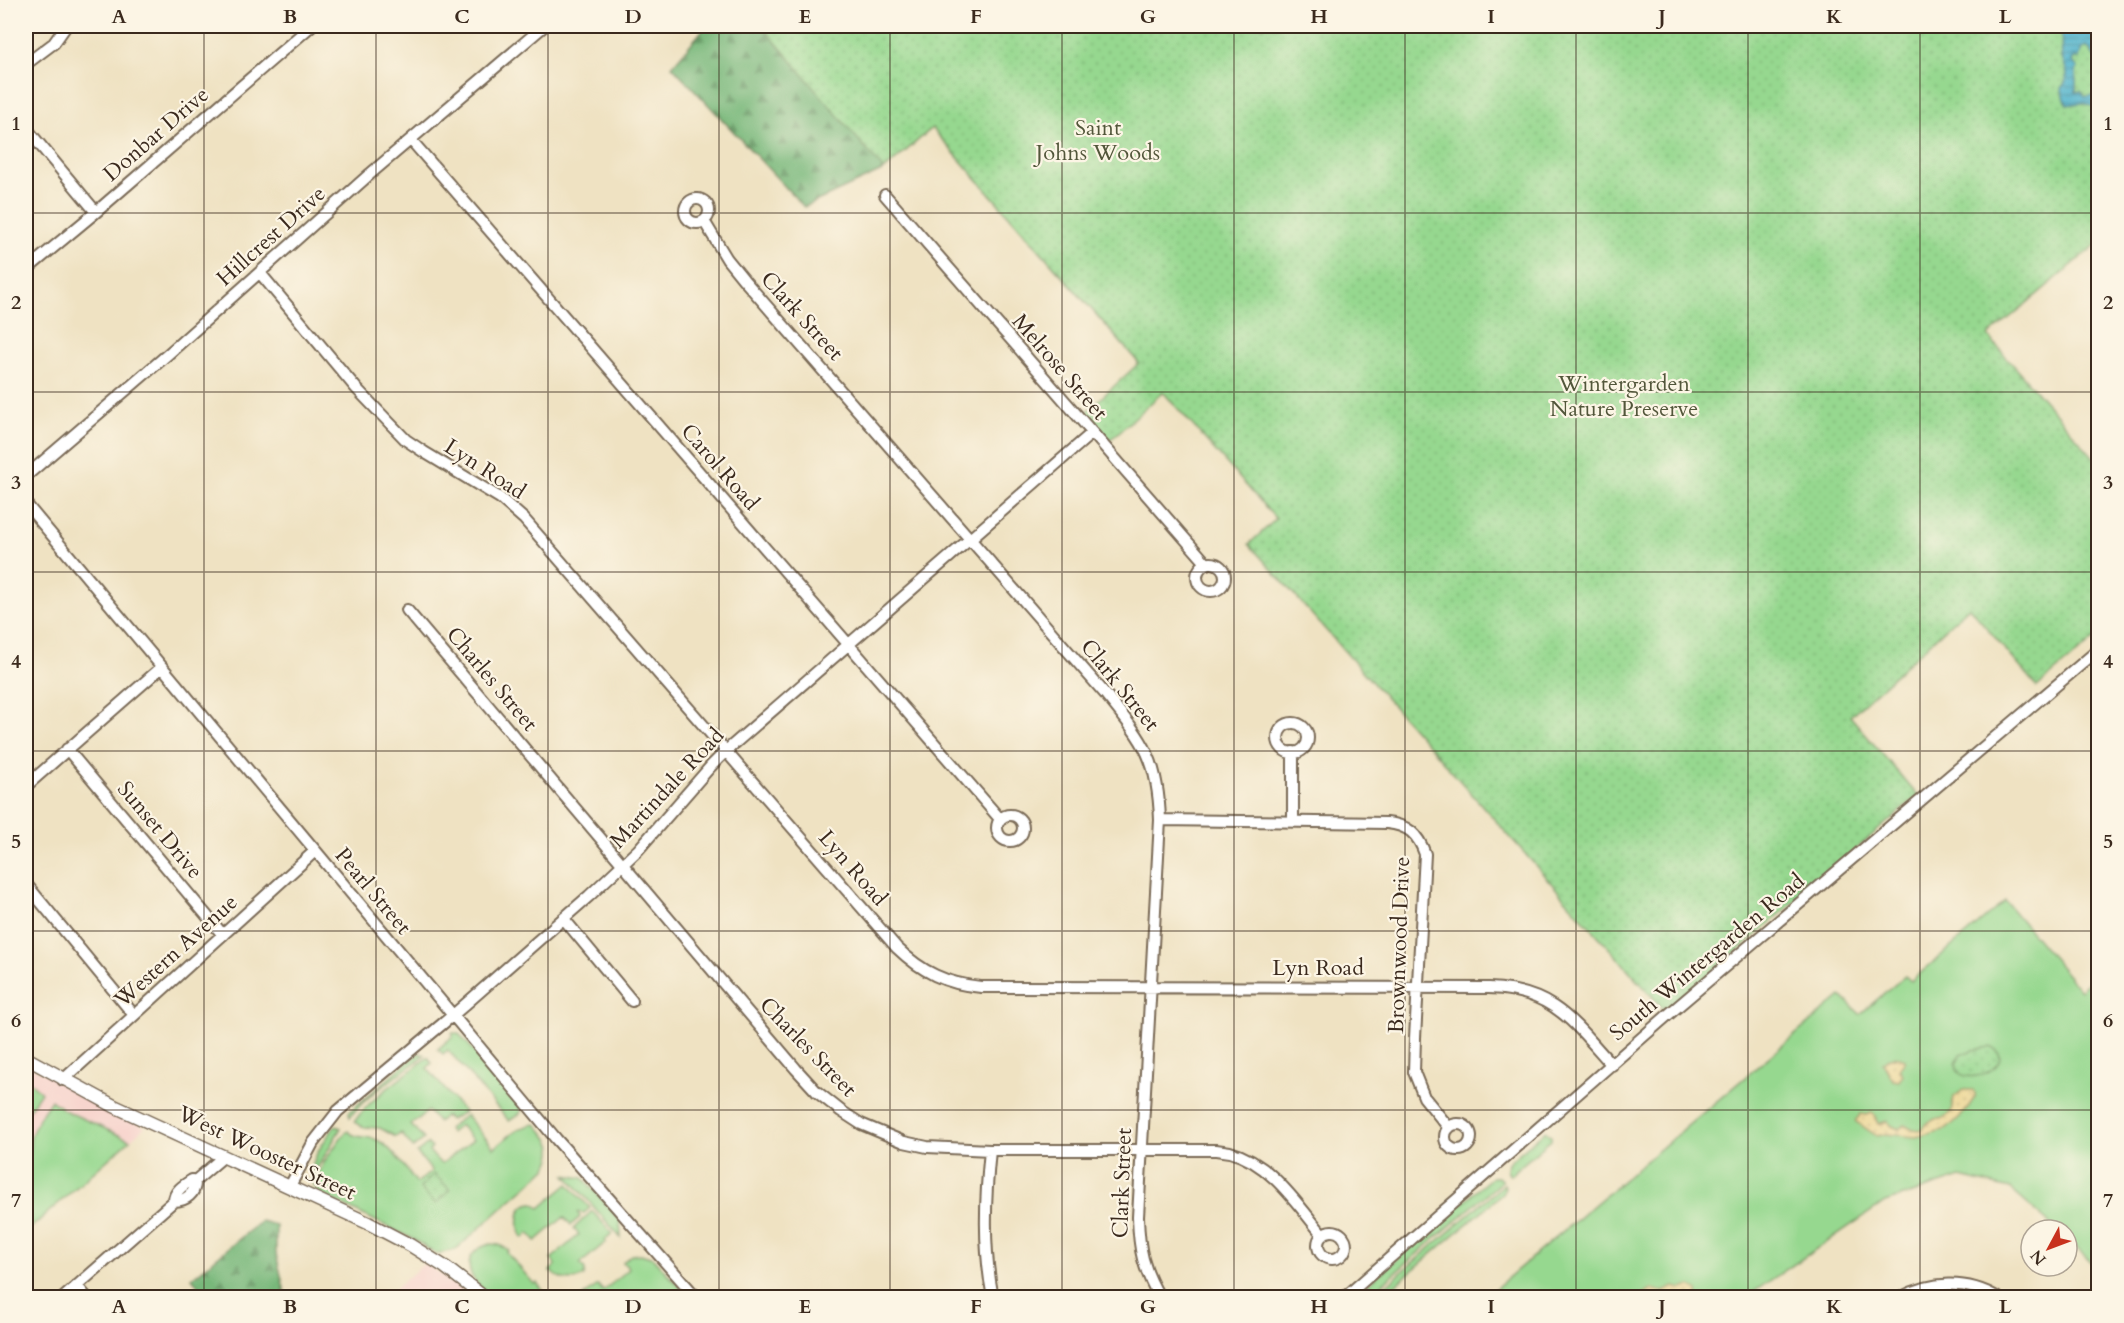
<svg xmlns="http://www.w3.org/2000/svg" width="2124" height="1323" viewBox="0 0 2124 1323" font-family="Cardo,serif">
	<defs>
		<pattern id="forest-firs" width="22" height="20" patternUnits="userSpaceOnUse" patternTransform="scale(1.5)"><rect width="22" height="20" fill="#78b87a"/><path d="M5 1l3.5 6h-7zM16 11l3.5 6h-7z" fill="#649663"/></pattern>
		<pattern id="sand-dots" width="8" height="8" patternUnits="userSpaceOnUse" patternTransform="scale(1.5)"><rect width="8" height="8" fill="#eeda9e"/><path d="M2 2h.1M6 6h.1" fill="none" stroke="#cdbb88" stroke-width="1.8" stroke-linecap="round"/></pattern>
		<pattern id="park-dots" width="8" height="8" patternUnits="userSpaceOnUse" patternTransform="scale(1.5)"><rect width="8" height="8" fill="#96d88f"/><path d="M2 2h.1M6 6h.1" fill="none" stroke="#82ba7b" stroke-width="1.8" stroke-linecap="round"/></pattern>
		<pattern id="water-rules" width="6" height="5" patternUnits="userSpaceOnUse" patternTransform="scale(1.5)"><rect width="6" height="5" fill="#4eb3cd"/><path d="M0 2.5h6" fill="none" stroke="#4292a6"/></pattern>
	</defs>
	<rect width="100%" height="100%" fill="#fcf5e5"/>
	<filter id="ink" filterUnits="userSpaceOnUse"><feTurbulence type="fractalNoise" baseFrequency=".0167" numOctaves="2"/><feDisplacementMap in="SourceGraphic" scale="12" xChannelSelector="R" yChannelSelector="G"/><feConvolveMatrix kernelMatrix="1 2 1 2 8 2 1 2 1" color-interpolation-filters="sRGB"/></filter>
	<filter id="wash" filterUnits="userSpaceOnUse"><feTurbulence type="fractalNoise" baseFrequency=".008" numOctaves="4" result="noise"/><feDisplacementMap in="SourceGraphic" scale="24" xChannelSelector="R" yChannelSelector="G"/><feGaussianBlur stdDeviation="1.35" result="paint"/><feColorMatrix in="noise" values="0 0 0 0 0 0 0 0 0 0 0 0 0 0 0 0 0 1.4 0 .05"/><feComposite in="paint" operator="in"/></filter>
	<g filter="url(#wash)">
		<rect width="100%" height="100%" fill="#efe2c2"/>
		<!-- built -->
		<path fill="#f7d0ca" d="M26 1064 145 1127 26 1232Z
			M425 1263 473 1297H385Z"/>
		<!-- grass -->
		<path fill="#96d88f" stroke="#688156" stroke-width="1.5" d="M2005 901 2080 990 2098 974V1269L2067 1239V1230H2057L2010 1189 1961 1177 1885 1202 1746 1297 1484 1298 1841 996 1860 1014 1905 976 1911 981Z
			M452 1033H458L461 1036 522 1106 520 1114 509 1121 448 1050 443 1054 438 1049 453 1036Z
			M418 1053 425 1055C400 1075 370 1091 350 1117L349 1112Z
			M428 1057 432 1063 427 1068 464 1112 450 1120 446 1116 438 1122 428 1111 411 1125 424 1139 413 1148 401 1133 396 1137 380 1128 363 1127 354 1122C373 1095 403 1078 428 1057Z
			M26 1078 41 1092 26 1114Z
			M51 1100 64 1110 130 1140 26 1232 28 1158 31 1135 39 1118Z
			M466 1115 494 1148C507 1138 518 1126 536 1124 550 1140 558 1146 547 1168L455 1250 436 1254 413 1239 324 1196 318 1191 313 1184 326 1159 342 1136 348 1131C356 1140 369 1135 379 1141 394 1150 406 1170 417 1183L432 1171 417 1153 428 1144 432 1148 429 1151 441 1164 473 1140 460 1125 451 1133 448 1129Z
			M335 1126 341 1128 312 1177C310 1158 324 1142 335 1126Z
			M1545 1131 1551 1136V1140L1510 1175 1507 1170 1508 1163Z
			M566 1175 583 1178 620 1220 621 1238Z
			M1492 1177H1498L1502 1181 1367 1297 1352 1298Z
			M568 1184 590 1208 584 1213 578 1212 580 1217 571 1225 564 1217 536 1241 529 1233 523 1238C516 1226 516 1203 534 1203L540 1208Z
			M1504 1184 1505 1187 1502 1194 1381 1297H1373Z
			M592 1211 612 1233 605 1240 606 1242 580 1264 585 1270 584 1276C571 1282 561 1281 550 1271L556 1265 551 1259 579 1235 574 1228Z
			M491 1244 499 1245 509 1250 507 1253 534 1284 537 1283 548 1297C537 1298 503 1300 495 1297 469 1286 455 1252 491 1244Z
			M641 1254 653 1258 689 1297H582L598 1285 603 1291 629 1269 623 1262 631 1255Z"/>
		<!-- forest -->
		<path fill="url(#forest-firs)" stroke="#5a714c" stroke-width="1.5" d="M706 26H1444L1139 363 932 128 884 170 804 207 672 66Z
			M261 1221 276 1225V1254L286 1297H208L192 1278Z"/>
		<!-- sand -->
		<path fill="url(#sand-dots)" stroke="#94825e" stroke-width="1.5" d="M1897 1056 1905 1059V1062L1899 1069 1903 1075 1899 1081 1893 1080 1883 1063 1887 1059Z
			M1963 1090H1973L1975 1093V1097L1965 1112 1947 1129 1916 1137 1886 1134 1877 1136 1855 1121 1861 1114 1867 1115 1871 1113 1874 1114 1878 1124 1887 1121 1892 1126 1899 1129 1904 1124 1913 1129 1921 1130 1929 1122 1936 1119H1942L1951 1112 1954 1097Z
			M1691 1286 1698 1291V1297H1624L1630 1294 1641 1295 1652 1289 1663 1292 1674 1287 1681 1289Z"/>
		<!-- park -->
		<path fill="url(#park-dots)" stroke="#688156" stroke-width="1.5" d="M762 26H2098V243L1988 336 2098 462V636L2037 687 1969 607 1850 716 1918 796 1666 1012 1249 544 1276 519 1163 392 1109 441 1085 413 1139 363 932 128 884 170Z
			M1990 1047C2019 1057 1977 1088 1958 1072L1956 1064 1960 1055 1972 1050Z
			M434 1174 450 1190 436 1204 420 1188Z"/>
		<!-- water -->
		<path fill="url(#water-rules)" stroke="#446e76" stroke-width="1.5" d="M2067 26H2098V61L2087 46 2082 48 2079 59 2074 58 2072 61 2078 68 2076 71V92L2081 91 2085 97 2098 94V108L2096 109C2086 101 2078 103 2067 105L2061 88C2072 76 2065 70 2062 56 2061 48 2062 39 2061 30Z"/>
	</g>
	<g filter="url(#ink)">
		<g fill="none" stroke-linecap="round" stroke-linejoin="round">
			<!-- minor casing -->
			<g stroke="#7a6a57" stroke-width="14">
				<path id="minor" d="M26 64 54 43 66 26
					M26 128 96 212
					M411 140 1000 819
					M885 195 1207 564
					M685 211a12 12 0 1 1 24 0a12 12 0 1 1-24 0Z
					M704 221 727 259 744 280 1107 696C1144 742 1158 758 1160 820L1138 1217C1139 1250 1143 1269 1160 1298
					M26 270 96 212 311 26
					M260 273 356 388 406 440 424 452 500 498 524 519 897 948C922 972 946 984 981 987L1489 988C1553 990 1573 1022 1612 1065
					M26 476 167 355 370 174 544 26
					M26 504 557 1140 697 1298
					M1197 577a14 14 0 1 1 28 0a14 14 0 1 1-28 0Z
					M407 610 796 1069 817 1092 841 1111 861 1124 904 1142 927 1147 990 1150H1216L1230 1152C1271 1163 1297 1204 1323 1235
					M1278 738a15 15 0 1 1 30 0a15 15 0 1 1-30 0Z
					M67 749 223 935
					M26 786 162 667
					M997 828a13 13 0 1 1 26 0a13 13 0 1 1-26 0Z
					M1160 820 1387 823C1408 825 1418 834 1425 854L1415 1038 1414 1072 1424 1097 1449 1128
					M1293 822V752
					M26 884 134 1015
					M564 919 632 1001
					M63 1080 315 851
					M1445 1137a13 13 0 1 1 26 0a13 13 0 1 1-26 0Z
					M990 1150C985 1200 983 1248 993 1298
					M195 1181C196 1193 186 1201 174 1201 174 1191 184 1185 192 1180L195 1181 223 1157
					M290 1186 313 1143 338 1111 452 1016 589 896 638 850 711 766 727 750 1092 433
					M1318 1245a14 14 0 1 1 28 0a14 14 0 1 1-28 0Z
					M77 1286 87 1298
					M63 1298 174 1201
					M1344 1298 1669 1014 2098 650
					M1900 1298C1931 1281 1967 1279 1998 1298"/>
			</g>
			<!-- major casing -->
			<g stroke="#7a6a57" stroke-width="15">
				<path id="major" d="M26 1058 114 1106 368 1223 410 1245 445 1267 485 1298"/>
			</g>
			<!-- minor -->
			<use href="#minor" stroke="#fff" stroke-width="10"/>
			<!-- major -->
			<use href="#major" stroke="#fff" stroke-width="12"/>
		</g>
	</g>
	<!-- grid -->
	<path fill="none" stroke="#3b2a1e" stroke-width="1.5" stroke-opacity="0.55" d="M204 26V1298M376 26V1298M548 26V1298M719 26V1298M890 26V1298M1062 26V1298M1234 26V1298M1405 26V1298M1576 26V1298M1748 26V1298M1920 26V1298M26 213H2098M26 392H2098M26 572H2098M26 751H2098M26 931H2098M26 1110H2098"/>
	<g text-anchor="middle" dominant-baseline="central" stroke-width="4.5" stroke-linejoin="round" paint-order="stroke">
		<!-- park labels -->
		<g font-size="22" fill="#52563a" stroke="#fcf5e5">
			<text x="1098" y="128">Saint<tspan x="1098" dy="25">Johns Woods</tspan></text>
			<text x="1624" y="384">Wintergarden<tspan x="1624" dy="25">Nature Preserve</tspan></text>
		</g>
		<!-- street labels -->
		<g font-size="22" fill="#3b2a1e" stroke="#fcf5e5">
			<text transform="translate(156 134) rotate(-41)">Donbar Drive</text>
			<text transform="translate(271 236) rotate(-42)">Hillcrest Drive</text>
			<text transform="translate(802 316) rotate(48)">Clark Street</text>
			<text transform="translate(1060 367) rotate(49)">Melrose Street</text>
			<text transform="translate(720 467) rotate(49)">Carol Road</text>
			<text transform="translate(485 469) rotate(33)">Lyn Road</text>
			<text transform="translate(492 679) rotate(50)">Charles Street</text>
			<text transform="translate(1120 685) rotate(51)">Clark Street</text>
			<text transform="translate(667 788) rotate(-47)">Martindale Road</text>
			<text transform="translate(160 830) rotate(50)">Sunset Drive</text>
			<text transform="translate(853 868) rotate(49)">Lyn Road</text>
			<text transform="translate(373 891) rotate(50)">Pearl Street</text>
			<text transform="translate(1399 945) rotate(-88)">Brownwood Drive</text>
			<text transform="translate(176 951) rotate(-42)">Western Avenue</text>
			<text transform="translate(1707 957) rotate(-40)">South Wintergarden Road</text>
			<text x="1318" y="968">Lyn Road</text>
			<text transform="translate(808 1047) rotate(46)">Charles Street</text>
			<text transform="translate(267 1153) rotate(25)">West Wooster Street</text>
			<text transform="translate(1122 1183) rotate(-88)">Clark Street</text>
		</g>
	</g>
	<!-- margin -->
	<rect width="2124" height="1323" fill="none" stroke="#fcf5e5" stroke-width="66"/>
	<!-- north arrow -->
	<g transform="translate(2049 1248) rotate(229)"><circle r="28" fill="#fcf5e5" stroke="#afa495" stroke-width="1.5"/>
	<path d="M0-4.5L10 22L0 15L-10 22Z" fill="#c8321e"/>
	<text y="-9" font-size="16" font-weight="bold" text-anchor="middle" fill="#3b2a1e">N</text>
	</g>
	<rect x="33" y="33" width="2058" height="1257" fill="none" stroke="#3b2a1e" stroke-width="2"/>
	<g font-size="20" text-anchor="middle" font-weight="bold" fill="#3b2a1e">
		<text x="119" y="23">A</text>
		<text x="290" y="23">B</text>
		<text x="462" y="23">C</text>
		<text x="633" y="23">D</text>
		<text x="805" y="23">E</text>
		<text x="976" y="23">F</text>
		<text x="1148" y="23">G</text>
		<text x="1319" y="23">H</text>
		<text x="1491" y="23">I</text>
		<text x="1662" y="23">J</text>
		<text x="1834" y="23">K</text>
		<text x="2005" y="23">L</text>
		<text x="16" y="130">1</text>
		<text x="2108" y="130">1</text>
		<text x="16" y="309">2</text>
		<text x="2108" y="309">2</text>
		<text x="16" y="489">3</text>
		<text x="2108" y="489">3</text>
		<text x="16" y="668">4</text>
		<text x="2108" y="668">4</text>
		<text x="16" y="848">5</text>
		<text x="2108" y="848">5</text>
		<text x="16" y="1027">6</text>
		<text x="2108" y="1027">6</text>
		<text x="16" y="1207">7</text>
		<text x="2108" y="1207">7</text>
		<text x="119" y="1313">A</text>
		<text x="290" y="1313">B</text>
		<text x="462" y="1313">C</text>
		<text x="633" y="1313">D</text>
		<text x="805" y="1313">E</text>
		<text x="976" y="1313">F</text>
		<text x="1148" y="1313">G</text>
		<text x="1319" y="1313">H</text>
		<text x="1491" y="1313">I</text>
		<text x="1662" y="1313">J</text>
		<text x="1834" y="1313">K</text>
		<text x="2005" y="1313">L</text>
	</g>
</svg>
